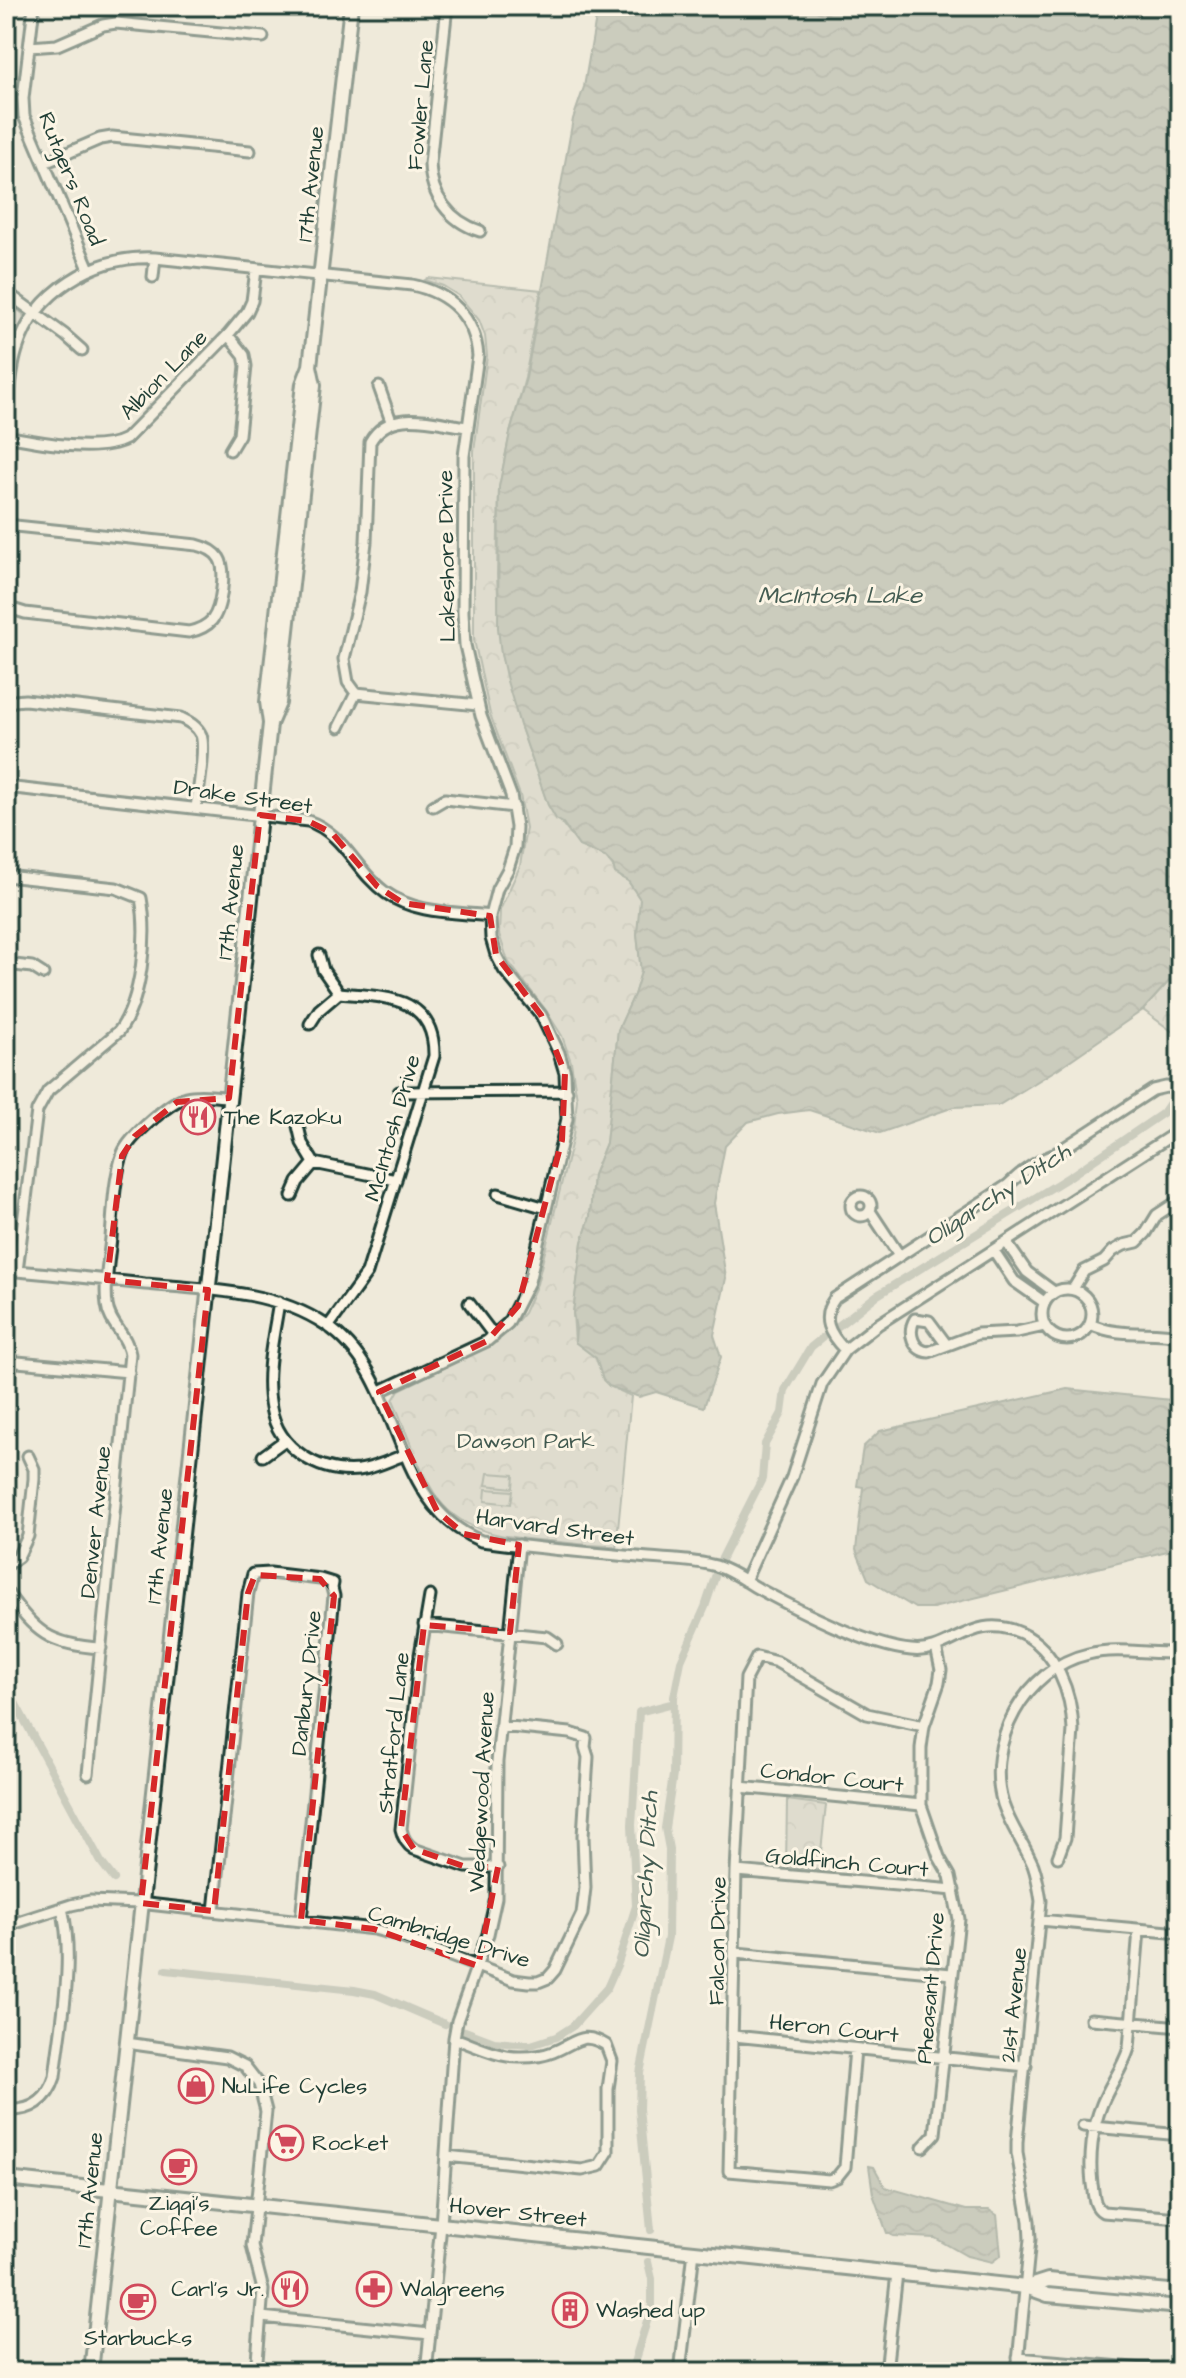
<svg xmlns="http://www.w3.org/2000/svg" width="1186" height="2378" viewBox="0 0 1186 2378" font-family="'Architects Daughter',sans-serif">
	<defs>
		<pattern id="park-crowns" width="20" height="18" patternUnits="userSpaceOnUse" patternTransform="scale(2)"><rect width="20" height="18" fill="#cccdbf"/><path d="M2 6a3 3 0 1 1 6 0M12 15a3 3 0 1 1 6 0" fill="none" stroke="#afb1a5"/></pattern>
		<pattern id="water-waves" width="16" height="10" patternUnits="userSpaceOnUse" patternTransform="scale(2)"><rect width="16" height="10" fill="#9fa89a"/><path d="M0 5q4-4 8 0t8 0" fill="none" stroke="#818a7e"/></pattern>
	</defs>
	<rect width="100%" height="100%" fill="#efeada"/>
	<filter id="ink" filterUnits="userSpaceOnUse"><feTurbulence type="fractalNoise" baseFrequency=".0125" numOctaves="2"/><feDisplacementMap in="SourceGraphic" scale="16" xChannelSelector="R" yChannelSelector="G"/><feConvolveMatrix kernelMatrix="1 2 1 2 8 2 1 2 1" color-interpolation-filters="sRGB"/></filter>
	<g filter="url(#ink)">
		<!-- park -->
		<path fill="url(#park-crowns)" stroke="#76857a" stroke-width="2" d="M428 278 541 290 525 378 510 433 499 487 497 575 501 654 520 725 548 805 579 846 605 857 622 878 628 881 640 899V907L637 934 641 972 634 995 618 1030 606 1143 593 1175 590 1217 582 1242 573 1313 575 1342 596 1358 609 1386 631 1396 616 1549 612 1546C591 1546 571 1543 550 1541 510 1538 466 1535 439 1500 418 1471 407 1432 393 1400L399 1390 495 1343 507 1333 524 1313 537 1284 573 1136 577 1099 571 1062 562 1036 545 1009 508 961 499 934 500 910 520 866 526 828 520 795 490 714 474 640V451L487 356 485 336 479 320 459 296 443 286 425 280Z
			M6 301 23 314 24 319 15 337 6 369Z
			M1180 969V1037L1143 1010Z
			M787 1800 826 1805 819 1870 786 1867Z"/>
		<!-- garden -->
		<path fill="#cccdbf" stroke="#76857a" stroke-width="2" d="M488 1473 514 1475 513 1488 486 1485Z
			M486 1489 513 1491 511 1504 485 1501Z"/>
		<!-- water -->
		<path fill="url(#water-waves)" stroke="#6c7d71" stroke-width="2" d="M598 6H1180V969L1143 1010 1059 1068 999 1105 954 1107 880 1133 809 1110 778 1114 748 1122 725 1146 714 1203 726 1278 714 1335 721 1357 704 1407 656 1392 639 1397 609 1386 603 1380 596 1358 575 1342 576 1329 573 1313 582 1242 590 1217 593 1175 606 1143 618 1030 634 995 641 972 637 934 640 899 628 881 615 873 613 865 605 857 579 846 563 823 556 819 548 805 520 725 507 681 501 654 498 628 499 487 510 433 526 378 573 119 584 87Z
			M1067 1389 1180 1401V1548L933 1608H915L868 1579 856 1550 863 1487 857 1486 863 1447 880 1431Z
			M869 2166 874 2167 885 2187 966 2210H989L997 2215 1001 2255 992 2262 967 2256 935 2238 893 2236 887 2233 873 2194Z"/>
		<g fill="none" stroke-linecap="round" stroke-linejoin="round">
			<!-- canal -->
			<path stroke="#9fa89a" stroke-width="8" d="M837 1327 876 1296 1072 1175 1163 1113 1176 1094
				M721 1560 762 1479 765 1444 782 1413 785 1390 811 1347 822 1338
				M6 1686 101 1862 114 1879
				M166 1970 354 1990 375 1994 445 2024
				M465 2031 494 2042 531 2045 556 2037 573 2026 607 1988 618 1963 636 1906 632 1825 639 1712 674 1703
				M651 2230 639 2109 640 2073 668 1937 669 1849 665 1828 673 1775 674 1697 681 1661 705 1607 716 1574
				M631 2372 652 2305V2279L648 2262"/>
			<!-- minor casing -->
			<g stroke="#1f3d34" stroke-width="15">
				<path id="minor" d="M34 6 23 98 24 116 89 269
					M447 6 430 164C431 196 449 221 480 231
					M29 47 57 45 103 25 116 23 263 37
					M44 163 100 139 112 137 250 151
					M153 277 155 258
					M6 292 65 335 82 350
					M228 335 244 355 246 366 239 435 230 450
					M379 387 391 421
					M6 429C9 403 9 375 17 350 35 291 95 255 155 258L412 285C450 293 475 317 478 356L464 456 463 612 465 645 481 716 511 795 516 827 515 847 508 869 497 889 490 916 491 938 496 955 504 970 541 1015 559 1053 565 1073 567 1119 529 1282 508 1323 487 1341 380 1391
					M6 436C38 442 98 454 126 439L228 335 247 312 252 301 256 270
					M6 525 197 545C205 547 214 550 219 558 227 570 221 609 212 620 206 627 198 630 189 632L25 613 6 607
					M356 693 478 705
					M6 704 14 701 25 700 181 718C189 722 197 726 201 735 206 748 198 792 196 808
					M339 727 356 693 348 682 344 659 360 592 366 542 370 442C390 406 434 423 467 427
					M6 787 308 821C344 833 356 872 386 893 415 914 456 912 490 916
					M433 806 445 799 514 807
					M6 876 116 888 141 898C148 936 142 1000 119 1031L48 1091 37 1111 17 1271
					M319 955 323 970 339 993C384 997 435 995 434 1056L367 1273 328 1327
					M6 964 32 967 43 974
					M310 1024 319 1010 339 993
					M399 1092 567 1091
					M298 1126 302 1143 314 1163 396 1180
					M498 1194 546 1208
					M851 1206a10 10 0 1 1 20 0a10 10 0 1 1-20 0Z
					M292 1196 298 1182 314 1163
					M870 1211 899 1255
					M1006 1242 1027 1272 1054 1292
					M994 1251 1014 1281 1044 1302
					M6 1270C52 1274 99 1279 145 1284 205 1289 274 1290 326 1325 406 1378 388 1503 481 1541 533 1548 585 1552 638 1557 663 1560 692 1559 716 1566 732 1571 745 1581 759 1589 798 1610 867 1646 911 1650 951 1655 971 1611 1021 1633 1056 1649 1072 1694 1073 1730L1065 1838 1058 1857
					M1042 1314a25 25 0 1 1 50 0a25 25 0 1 1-50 0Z
					M1073 1289 1084 1271 1104 1261 1113 1251 1124 1245 1137 1242 1146 1233 1157 1215 1180 1200
					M279 1302C274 1335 264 1374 271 1408 278 1448 318 1474 359 1470 375 1468 391 1460 406 1454
					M469 1303 494 1336
					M1090 1324C1120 1338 1148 1330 1180 1336
					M946 1344 929 1321 915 1319C907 1332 913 1351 929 1352L977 1334 1017 1332 1044 1326
					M845 1350C829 1334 820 1318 835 1298L1008 1185C1022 1171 1035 1162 1053 1155L1153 1090 1166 1087 1180 1088
					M6 1361 129 1372
					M263 1456 285 1440
					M6 1566 18 1557 28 1536 34 1479V1469L28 1456
					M745 1581 792 1477 822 1384 845 1350 877 1325 1180 1130
					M6 1591C35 1632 49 1645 101 1648
					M430 1596 419 1661 401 1829C403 1838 406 1844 414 1849L466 1867H498
					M424 1625 547 1637 557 1644
					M88 1774 130 1354C127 1334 109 1324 107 1305 104 1284 109 1259 111 1238 113 1212 114 1177 123 1153 129 1137 170 1102 186 1097 200 1093 215 1097 229 1097
					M740 1787 921 1805
					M736 1871 954 1890
					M214 1911 248 1593 253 1574 270 1573 320 1579 333 1583 332 1588 334 1596 301 1920
					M1040 1920 1180 1933
					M6 1926 71 1905 90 1901 139 1903 374 1929 393 1934 513 1980 529 1982H538L548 1978 555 1970 582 1914 585 1888 583 1836 588 1757 585 1747 586 1738 570 1733 500 1726
					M1139 1930 1129 2048C1123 2068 1110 2084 1102 2104 1092 2128 1089 2158 1092 2184 1094 2195 1093 2206 1103 2212L1180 2218
					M736 1953 951 1974
					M1091 2019 1180 2027
					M734 2036 1026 2066
					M126 2043 227 2057 245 2066 259 2084 266 2111 252 2246 263 2290 256 2372
					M855 2049 845 2167 837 2177 829 2180 729 2171 736 1871 746 1678 757 1657 777 1662 867 1714 924 1726
					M6 2110C31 2112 48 2100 55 2077 61 2023 75 1960 62 1908
					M1083 2126 1180 2135
					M923 2147 935 2134 959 1919 950 1876 939 1857 921 1805V1748L924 1726 939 1683 941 1670 936 1647
					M446 2156 582 2170 599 2166 608 2152V2089L612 2061 606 2045C582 2030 576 2043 553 2052 543 2056 532 2057 522 2057 499 2058 476 2046 454 2038
					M261 2317 430 2334
					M1018 2358 1179 2372
					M426 2372 441 2225 454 2038 457 2021 488 1934 496 1898 497 1762 519 1545
					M680 2372 694 2251
					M886 2372 897 2273
					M1017 2372 1030 2239 1029 2221 1017 2153V2142L1041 1901C1039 1888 1037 1876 1033 1865 1024 1844 1010 1825 1003 1804 984 1744 1025 1668 1088 1654 1117 1647 1150 1654 1180 1653"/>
			</g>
			<!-- major casing -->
			<g stroke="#1f3d34" stroke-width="18">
				<path id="major" d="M270 723 267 702 303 384 310 366
					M6 2179 1026 2287 1048 2295 1180 2307
					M1026 2287 1048 2280 1180 2292
					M91 2372 270 724 279 703 314 385 310 366 351 6"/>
			</g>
			<!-- minor -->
			<use href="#minor" stroke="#fcf5e5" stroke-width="9"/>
			<!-- major -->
			<use href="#major" stroke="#fcf5e5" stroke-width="12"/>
		</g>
	</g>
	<!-- marked area -->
	<path d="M0 0H1186V2378H0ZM260 815 308 821 332 833 377 886 403 903 490 916 496 955 541 1015 565 1073 562 1140 518 1306 487 1341 379 1392 437 1511 464 1534 519 1545 510 1632 424 1625 401 1829 414 1849 466 1867H498L478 1966 374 1929 301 1920 334 1596 320 1579 255 1575 248 1593 214 1911 141 1903 208 1290 107 1280 122 1156 135 1136 177 1102 229 1098Z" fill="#efeada" fill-opacity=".55" fill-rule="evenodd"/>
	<path fill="none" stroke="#d62828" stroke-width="6" stroke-dasharray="16 10" stroke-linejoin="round" d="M260 815 308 821 332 833 377 886 403 903 490 916 496 955 541 1015 565 1073 562 1140 518 1306 487 1341 379 1392 437 1511 464 1534 519 1545 510 1632 424 1625 401 1829 414 1849 466 1867H498L478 1966 374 1929 301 1920 334 1596 320 1579 255 1575 248 1593 214 1911 141 1903 208 1290 107 1280 122 1156 135 1136 177 1102 229 1098Z"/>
	<!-- icons -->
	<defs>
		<g id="restaurant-ring" transform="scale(1.8)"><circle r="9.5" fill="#fcf5e5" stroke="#d1495b" stroke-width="1.5"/><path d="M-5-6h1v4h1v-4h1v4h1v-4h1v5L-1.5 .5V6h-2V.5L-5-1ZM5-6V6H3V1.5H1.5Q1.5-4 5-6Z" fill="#d1495b"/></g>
		<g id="shop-ring" transform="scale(1.8)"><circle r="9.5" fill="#fcf5e5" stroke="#d1495b" stroke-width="1.5"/><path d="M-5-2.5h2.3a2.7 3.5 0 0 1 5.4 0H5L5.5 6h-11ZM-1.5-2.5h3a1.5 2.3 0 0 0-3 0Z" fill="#d1495b"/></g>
		<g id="supermarket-ring" transform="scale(1.8)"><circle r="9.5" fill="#fcf5e5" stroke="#d1495b" stroke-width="1.5"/><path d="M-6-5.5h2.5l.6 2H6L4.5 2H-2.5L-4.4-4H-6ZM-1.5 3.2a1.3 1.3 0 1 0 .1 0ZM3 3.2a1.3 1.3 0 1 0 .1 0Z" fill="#d1495b"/></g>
		<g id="cafe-ring" transform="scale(1.8)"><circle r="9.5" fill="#fcf5e5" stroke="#d1495b" stroke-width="1.5"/><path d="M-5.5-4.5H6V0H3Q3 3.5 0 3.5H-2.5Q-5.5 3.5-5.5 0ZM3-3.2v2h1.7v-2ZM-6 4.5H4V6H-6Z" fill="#d1495b"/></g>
		<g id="pharmacy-ring" transform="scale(1.8)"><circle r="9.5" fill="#fcf5e5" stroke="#d1495b" stroke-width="1.5"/><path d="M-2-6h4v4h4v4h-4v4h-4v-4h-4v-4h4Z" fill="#d1495b"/></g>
		<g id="building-ring" transform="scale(1.8)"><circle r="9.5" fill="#fcf5e5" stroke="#d1495b" stroke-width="1.5"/><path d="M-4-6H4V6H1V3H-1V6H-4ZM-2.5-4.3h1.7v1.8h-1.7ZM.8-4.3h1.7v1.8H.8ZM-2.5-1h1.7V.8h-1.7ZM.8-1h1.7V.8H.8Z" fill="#d1495b"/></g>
	</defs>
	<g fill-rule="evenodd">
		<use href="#restaurant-ring" x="198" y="1117"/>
		<use href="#shop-ring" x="196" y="2086"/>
		<use href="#supermarket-ring" x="286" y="2143"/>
		<use href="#cafe-ring" x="179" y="2167"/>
		<use href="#restaurant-ring" x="290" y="2289"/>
		<use href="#pharmacy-ring" x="374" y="2289"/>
		<use href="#cafe-ring" x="138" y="2302"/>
		<use href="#building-ring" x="570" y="2310"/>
	</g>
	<g text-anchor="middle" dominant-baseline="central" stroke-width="6" stroke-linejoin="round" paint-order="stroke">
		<!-- street labels -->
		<g font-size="22" fill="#1f3d34" stroke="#fcf5e5">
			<text transform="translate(421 105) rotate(-85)">Fowler Lane</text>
			<text transform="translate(71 179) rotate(68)">Rutgers Road</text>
			<text transform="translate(311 184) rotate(-84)">17th Avenue</text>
			<text transform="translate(164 375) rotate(-46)">Albion Lane</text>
			<text transform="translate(447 556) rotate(-91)">Lakeshore Drive</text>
			<text transform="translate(243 797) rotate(8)">Drake Street</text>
			<text transform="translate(231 902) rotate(-84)">17th Avenue</text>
			<text transform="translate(393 1128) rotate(-74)">McIntosh Drive</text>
			<text transform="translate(96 1522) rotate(-84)">Denver Avenue</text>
			<text transform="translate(555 1528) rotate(8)">Harvard Street</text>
			<text transform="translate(160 1546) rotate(-84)">17th Avenue</text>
			<text transform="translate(307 1683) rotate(-84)">Danbury Drive</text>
			<text transform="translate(394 1733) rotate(-84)">Stratford Lane</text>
			<text transform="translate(832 1778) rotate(6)">Condor Court</text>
			<text transform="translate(482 1792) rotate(-87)">Wedgewood Avenue</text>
			<text transform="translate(847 1863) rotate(5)">Goldfinch Court</text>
			<text transform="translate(449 1937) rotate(17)">Cambridge Drive</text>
			<text transform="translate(718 1941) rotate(-89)">Falcon Drive</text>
			<text transform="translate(931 1988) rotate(-85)">Pheasant Drive</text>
			<text transform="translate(1014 2005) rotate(-84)">21st Avenue</text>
			<text transform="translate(834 2029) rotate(6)">Heron Court</text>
			<text transform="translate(90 2190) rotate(-84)">17th Avenue</text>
			<text transform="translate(518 2213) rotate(6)">Hover Street</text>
		</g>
		<!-- poi labels -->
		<g font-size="22" fill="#1f3d34" stroke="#fcf5e5" text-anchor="start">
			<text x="224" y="1117">The Kazoku</text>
			<text x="222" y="2086">NuLife Cycles</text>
			<text x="312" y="2143">Rocket</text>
			<text x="179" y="2203" text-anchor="middle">Ziggi's<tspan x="179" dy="25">Coffee</tspan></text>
			<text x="264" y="2289" text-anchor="end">Carl's Jr.</text>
			<text x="400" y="2289">Walgreens</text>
			<text x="596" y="2310">Washed up</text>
			<text x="138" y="2338" text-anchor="middle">Starbucks</text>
		</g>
		<!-- park labels -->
		<g font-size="22" fill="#425a50" stroke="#fcf5e5">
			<text x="526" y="1441">Dawson Park</text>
		</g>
		<!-- water labels -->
		<g font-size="24" font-style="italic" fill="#455d53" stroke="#fcf5e5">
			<text x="840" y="596">McIntosh Lake</text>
			<text transform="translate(998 1195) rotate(-33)">Oligarchy Ditch</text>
			<text transform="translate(646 1875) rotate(-87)">Oligarchy Ditch</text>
		</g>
	</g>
	<!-- margin -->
	<rect width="1186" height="2378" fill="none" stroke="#fcf5e5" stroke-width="32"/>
	<rect x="16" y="16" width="1154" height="2346" fill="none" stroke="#1f3d34" stroke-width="3" filter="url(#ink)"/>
</svg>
